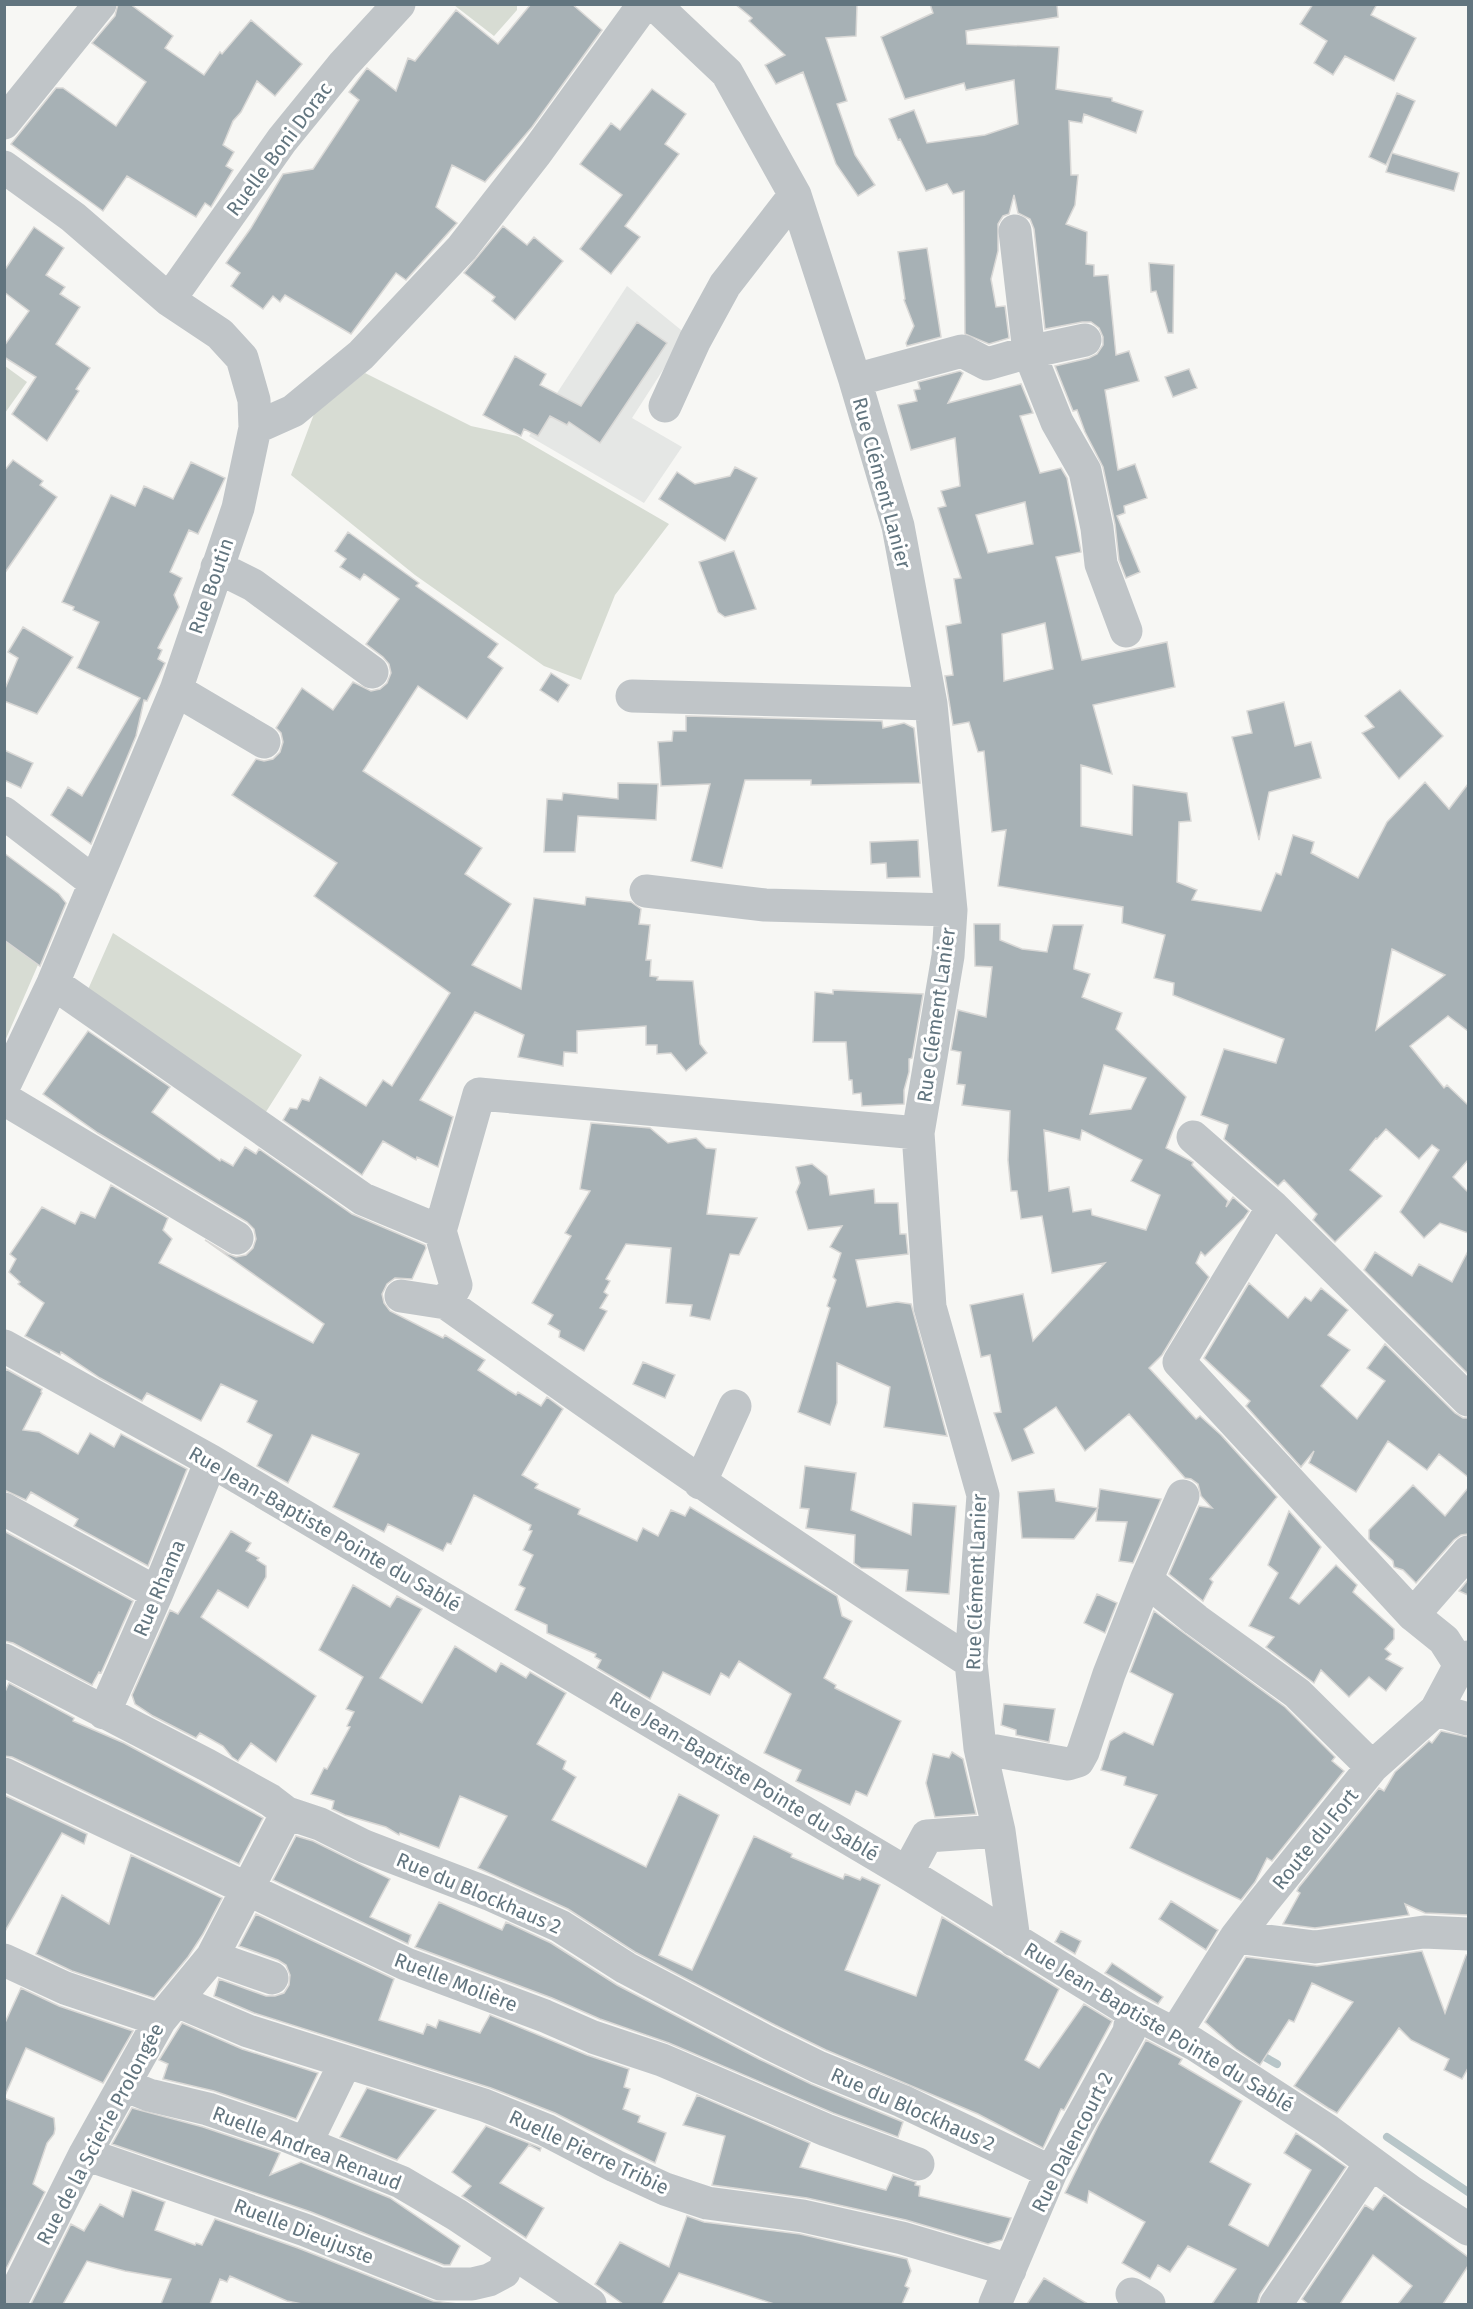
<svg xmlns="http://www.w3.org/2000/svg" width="1473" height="2309" viewBox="0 0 1473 2309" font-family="'Fira Sans',sans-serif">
	<rect width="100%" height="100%" fill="#f7f7f4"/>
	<!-- built -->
	<path fill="#e5e7e5" d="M627 286 686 334 632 418 682 447 644 503 529 436Z"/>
	<!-- green -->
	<path fill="#d7dcd3" d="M454 5H517V10L494 36Z
		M5 366 27 382 5 413Z
		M365 373 471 426 517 436 669 524 615 595 581 680 544 666 415 575 291 475 314 414Z
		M5 857 60 914 5 1041Z
		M113 933 302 1055 264 1115 86 994Z"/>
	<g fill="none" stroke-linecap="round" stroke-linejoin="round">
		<!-- stream -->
		<path stroke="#b7c5c8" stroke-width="8" d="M1261 2055 1277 2064
			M1387 2137 1468 2192"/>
	</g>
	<!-- building -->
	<path fill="#a7b1b5" stroke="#d9d8d6" stroke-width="1.5" fill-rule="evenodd" d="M118 4H130L173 36 165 48 204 75 220 52 222 54 251 20 302 64 275 96 257 81 241 112 233 121 223 145 234 152 226 166 233 170 211 207 205 203 196 217 127 176 103 211 11 144 56 88H63L116 126 146 82 92 43 115 16Z
		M531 4H572L602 30 532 127 485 182 452 165 436 207 457 223 406 280 396 273 351 334 285 295 280 302 273 296 263 309 231 286 240 273 226 263 251 228 283 174 313 169 359 100 349 92 367 68 396 91 408 58 415 61 456 10 498 44Z
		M735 4 857 5 856 36 826 38 847 101 837 104 855 155 875 185 858 196 836 164 803 72 776 84 765 65 785 55 749 21 752 18Z
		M930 4H1057L1058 17 966 31 967 44 1059 47 1056 89 1112 98V101L1143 111 1136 133 1084 114 1082 123 1069 121 1071 175H1078L1075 205 1066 224 1087 232 1086 264 1094 265V276L1108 275 1116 355 1129 351 1139 381 1105 390 1118 470 1135 464 1147 498 1124 506 1125 513 1117 516 1140 572 1126 578 1119 560 1115 524 1103 467 1085 432 1077 410 1073 411 1055 366 1089 358 1097 354 1103 345V337L1099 328 1091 322H1082L1045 329 1034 229 1030 219 1018 213 1014 195 1009 214 1003 216 998 224V251L991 279 996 307 1005 306 1009 338 989 344 965 334 964 191 953 194 947 184 926 191 900 139 898 140 889 119 914 110 927 143 985 135 1018 124 1014 80 966 90 964 83 905 99 881 37 933 13Z
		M1313 4H1377L1371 15 1416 38 1394 81 1345 56 1333 75 1314 63 1327 41 1300 24Z
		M652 89 686 114 665 144 679 154 625 226 640 237 611 274 580 249 622 195 580 164 611 123 620 130Z
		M1397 93 1415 101 1386 165 1369 157Z
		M1392 153 1459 173 1454 191 1386 172Z
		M503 226 527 245 534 237 563 261 515 320 492 301 495 297 464 273Z
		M34 227 64 248 46 275 65 287 60 294 80 307 56 344 90 368 76 389 79 391 47 441 12 414 36 377 4 357V346L29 311 4 292V271Z
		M927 248 941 337 907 346 906 343 914 326 904 300 905 299 898 252Z
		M1149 263 1174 265 1173 333H1168L1156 291 1151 292Z
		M637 322 667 343 600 443 569 422 567 425 550 416 538 436 524 429 521 436 483 415 515 356 546 374 540 385 581 406Z
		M1189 369 1197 388 1173 397 1165 377Z
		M960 371 963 373 948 403 1021 384 1033 413 1020 416 1040 473 1061 468 1067 478 1081 552 1056 557 1082 660 1167 642 1175 687 1093 705 1112 774 1081 765V826L1132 835 1133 785 1187 793 1191 821 1179 822 1177 882 1197 890 1192 900 1261 911 1276 873 1281 875 1293 835 1314 842 1311 853 1358 878 1387 822 1425 782 1449 809 1468 784V1031L1448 1016 1410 1046 1444 1088 1447 1085 1468 1105V1160L1453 1177 1468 1192V1233L1440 1223 1424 1238 1400 1212 1439 1150 1432 1145 1419 1159 1386 1129 1377 1139 1376 1138 1350 1170 1382 1196 1335 1242 1313 1220 1317 1214 1284 1180 1278 1186 1224 1139 1228 1125 1201 1115 1224 1049 1276 1063 1284 1039 1173 995 1174 983 1154 978 1165 935 1122 923 1123 907 998 886 1006 830 992 832 984 751 978 752 969 722 953 725 945 676 953 675 946 626 961 623 954 579 961 578 938 508 946 506 941 491 960 486 955 438 911 450 898 405 917 401 914 390 920 389 918 382ZM1025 502 1033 544 988 553 976 515ZM1045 623 1053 669 1004 681 1002 634ZM1392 949 1445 975 1376 1030Z
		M13 460 43 481 40 485 57 497 4 574V471Z
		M191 462 225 478 198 534 189 530 170 572 182 578 174 595 179 607 158 648 162 650 158 659 165 663 147 701 144 700 136 736 91 844 51 815 68 787 82 796 140 698 77 668 99 622 73 610 74 607 62 602 111 495 135 506 144 486 173 499Z
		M735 467 757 478 725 541 659 499 677 472 695 484 730 476Z
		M348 532 419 583 416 586 498 644 488 657 503 668 467 719 418 686 363 771 482 848 465 874 511 904 472 965 521 989 534 898 585 905 586 897 631 902 641 909 639 924 650 925 646 960H651L650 976 658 977 657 980 693 981 700 1044 707 1053 686 1071 671 1053 657 1054V1045H646V1026L577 1031V1053L564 1052 563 1066 518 1057 524 1035 475 1012 420 1100 453 1117 438 1167 417 1157 416 1160 383 1141 362 1175 283 1120 290 1108 297 1109 302 1099 309 1101 320 1077 366 1106 383 1080 392 1086 450 993 314 896 337 863 232 795 256 759 264 761 273 759 280 752 283 742 281 733 276 728 302 688 333 710 353 682 371 691 380 689 387 683 391 673 389 664 383 657 366 644 399 599 364 574 360 580 340 567 346 559 335 551Z
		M734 551 756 609 725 617 718 612 699 562Z
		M23 627 73 657 37 714 4 701V691L18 658 8 652Z
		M551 673 569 685 558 702 540 690Z
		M1400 690 1443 736 1399 779 1362 733 1374 727 1365 716Z
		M1284 702 1295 746 1311 742 1321 778 1269 792 1259 840 1232 737 1252 733 1247 711Z
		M686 716 882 721 883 728 904 723 914 728 920 783 811 785V780H745L722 868 691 861 710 784 661 786 658 742 672 741 673 731H686Z
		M4 750 33 763 21 788 4 780Z
		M618 783 658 784 656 820 578 816 575 852H544L547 799 562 800 563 793 618 799Z
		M918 840 920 877 887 878 886 863 871 864 870 842Z
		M4 853 59 894 66 903 40 966 4 940Z
		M974 924H1000V940L1022 949 1047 952 1053 925H1083L1074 966V969L1090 974 1082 997 1122 1013 1116 1029 1186 1097 1166 1148 1193 1162 1192 1165 1228 1201 1226 1207 1233 1197 1249 1211 1244 1218 1205 1256 1201 1252 1196 1263 1209 1277 1162 1355 1149 1368 1196 1419 1200 1416 1221 1435 1277 1497 1210 1579 1213 1582 1203 1601 1169 1574 1199 1506 1212 1508 1201 1496 1198 1484 1191 1479 1185 1478 1129 1414 1085 1451 1056 1407 1024 1429 1034 1453 1012 1461 994 1413 1001 1412 990 1355 981 1357 970 1305 1023 1294 1033 1341 1105 1263 1052 1273 1042 1216 1021 1219 1017 1191H1011L1008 1160 1010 1111 962 1105 965 1085 957 1084 961 1052 951 1050 958 1010 986 1017 992 967 975 966ZM1104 1065 1146 1078 1131 1109 1090 1114ZM1044 1130 1080 1140 1082 1130 1142 1160 1131 1181 1160 1195 1146 1230 1092 1215 1091 1209 1073 1212 1069 1187 1049 1191Z
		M833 990 923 994 912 1058 909 1059V1072L904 1090V1104L862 1106 861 1093 853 1094 852 1080H849L846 1042H813L815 992 833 994Z
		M88 1031 170 1087 152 1112 220 1161 221 1159 233 1166 245 1147 256 1154 259 1149 352 1214 425 1245 426 1248 412 1279 395 1278 387 1284 382 1294 384 1303 390 1311 443 1338 445 1335 485 1360 478 1370 516 1395 518 1392 541 1406 547 1397 563 1409 522 1475 538 1484 535 1488 580 1509 578 1514 637 1541 643 1528 658 1536 671 1510 685 1516 690 1507 837 1596 842 1616 852 1621 824 1678 836 1685 835 1688 901 1721 867 1796 856 1791 850 1805 796 1781 801 1770 764 1753 791 1694 739 1661 729 1678 721 1673 710 1695 663 1672 650 1699 597 1668 601 1660 595 1657 596 1654 547 1633V1625L515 1610 525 1588 519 1585 533 1555 523 1550 532 1531 529 1530 531 1525 474 1495 451 1544 447 1543 443 1551 388 1524 384 1532 333 1507 359 1454 312 1435 288 1483 257 1466 272 1435 247 1422 257 1401 221 1384 201 1421 147 1393 142 1401 100 1378 61 1352 60 1355 25 1336 44 1303 18 1284 20 1282 9 1272 16 1259 10 1254 42 1207 75 1224 81 1212 95 1218 111 1185 168 1218 163 1230 172 1239 159 1263 313 1343 324 1324 205 1240 228 1254 236 1257 246 1255 253 1248 256 1239 254 1229 247 1222 98 1133 43 1094Z
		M591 1123 650 1128 668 1143 696 1138 706 1148 716 1149 707 1214 757 1218 739 1255 730 1254 710 1320 690 1316 692 1305 666 1303 671 1248 626 1244 606 1279 610 1281 604 1292 608 1295 600 1308 607 1311 584 1351 559 1337 560 1331 548 1324 553 1315 532 1303 571 1236 565 1233 590 1191 580 1189Z
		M812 1164 827 1176 830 1195 874 1189 875 1203H898L900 1234H906L908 1254 856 1260 867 1307 897 1302 911 1304 947 1436 884 1427 890 1387 837 1363V1403L830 1425 798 1412 830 1308 827 1306 836 1280 833 1277 841 1253 830 1247 842 1226 808 1230 796 1192 800 1183 796 1167Z
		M1468 1251V1374L1364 1270 1375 1252 1412 1276 1419 1264 1452 1282Z
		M1249 1283 1288 1318 1305 1297 1311 1301 1321 1288 1348 1310 1328 1335 1350 1350 1321 1386 1357 1419 1385 1381 1367 1368 1385 1344 1455 1413 1463 1418H1468V1477L1439 1454 1427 1470 1388 1441 1356 1492 1309 1463 1314 1451 1301 1467 1246 1406 1250 1401 1204 1358Z
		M643 1362 675 1375 665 1398 633 1384Z
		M6 1369 42 1389 41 1392 42 1393 23 1430 39 1432 78 1454 90 1433 114 1447 121 1434 187 1469 148 1566 74 1526 78 1519 31 1492 26 1500 4 1490V1372Z
		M805 1466 856 1473 851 1510 911 1535 913 1503 956 1506 949 1594 906 1591 908 1570 861 1568 854 1563 855 1535 806 1528 809 1509 800 1508Z
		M1413 1485 1445 1516 1468 1488V1534L1461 1535 1454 1540 1416 1583 1403 1570 1394 1567 1393 1561 1369 1539V1530Z
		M1054 1489 1056 1501 1098 1508 1074 1539 1022 1538 1018 1492Z
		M1100 1489 1161 1499 1133 1563 1119 1561 1127 1522 1096 1521Z
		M1289 1511 1321 1547 1290 1598 1299 1604 1336 1565 1357 1585 1353 1592 1394 1629V1639L1385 1649 1391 1654 1386 1659 1403 1668 1386 1691 1369 1677 1349 1697 1321 1670 1314 1683 1266 1647 1274 1637 1249 1626 1278 1573 1268 1565Z
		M4 1531 133 1601 101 1673 99 1672 92 1685 13 1643 4 1641Z
		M231 1531 251 1543 246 1551 259 1558 257 1560 266 1566V1577L248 1608 218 1590 201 1617 316 1696 276 1762 251 1743 238 1761 232 1757 223 1746 200 1733 196 1738 153 1716 135 1704 132 1695 170 1610 178 1614Z
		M1468 1580V1595L1459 1591Z
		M353 1585 390 1607 397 1596 422 1609 380 1678 422 1703 455 1646 496 1672 501 1663 526 1678 530 1672 566 1693 537 1744 566 1761 563 1769 576 1777 552 1820 646 1867 679 1794 719 1815 659 1955 692 1970 754 1836 792 1854 791 1857 843 1879 845 1874 860 1880 862 1877 880 1885 845 1970 916 1996 942 1917 1059 1989 1025 2060 1039 2068 1084 2004 1112 2021 1064 2110 1061 2109 1043 2148 978 2114 826 2050 775 2025 635 1952 568 1909 478 1868 507 1816 460 1796 439 1848 400 1833 399 1835 386 1827 345 1815 332 1809 334 1801 311 1794 324 1768 327 1769 350 1727 347 1726 354 1712 346 1709 363 1677 319 1650Z
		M1097 1594 1117 1603 1105 1633 1084 1623Z
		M1154 1611 1285 1707 1335 1757 1332 1761 1344 1771 1272 1861 1267 1858 1255 1882 1241 1900 1130 1848 1157 1795 1124 1785 1126 1777 1101 1770 1110 1741 1124 1732 1153 1745 1173 1694 1130 1672Z
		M9 1683 74 1718 73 1721 124 1743 263 1818 239 1864 12 1757 4 1756V1694Z
		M1004 1704 1055 1709 1049 1742 1016 1735V1730L1001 1725Z
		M1441 1731 1468 1737V1915L1425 1913 1405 1904 1409 1915 1315 1928 1283 1924 1300 1893 1297 1891 1299 1887 1379 1788 1384 1791 1395 1772 1429 1741 1432 1743Z
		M952 1752 963 1759 976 1814 935 1817 926 1783 933 1754 949 1758Z
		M4 1795 87 1834 84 1844 62 1833 4 1933Z
		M296 1836 313 1841 390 1879 370 1917 411 1935 408 1944 273 1880Z
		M131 1855 222 1898 203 1934 188 1957 154 1998 72 1971 36 1954 62 1895 109 1924Z
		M1171 1901 1218 1930 1206 1950 1159 1919Z
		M439 1902 502 1930 506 1922 551 1943 617 1985 759 2059 811 2084 903 2122 898 2137 833 2113 669 2043 600 2019 552 1998 415 1947Z
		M256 1914 394 1979 379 2020 423 2034 427 2024 436 2028 439 2020 480 2033 490 2015 587 2055 629 2069 624 2087 630 2089 623 2109 640 2116 638 2122 666 2133 655 2163 555 2113 491 2088 254 2013 214 1996 219 1979 266 1996H275L284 1993 289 1985 290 1975 286 1965 278 1960 239 1946Z
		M1061 1931 1081 1941 1075 1954 1055 1942Z
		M1422 1951 1445 2013 1466 1955H1468V2068L1462 2079 1444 2070 1449 2059 1411 2040 1399 2028 1337 2113 1328 2108 1294 2086 1353 2002 1312 1983 1294 2022 1289 2020 1260 2065 1236 2049 1205 2022 1246 1957 1317 1966Z
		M1112 1963 1163 1997 1158 2004 1105 1973Z
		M21 1988 59 2006 133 2031 103 2083 26 2048 4 2098V2025Z
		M182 2023 242 2049 318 2073 296 2119 214 2091 163 2079 168 2064 159 2060Z
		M1146 2040 1182 2059 1179 2064 1242 2101 1210 2162 1251 2184 1229 2225 1268 2246 1311 2170 1284 2153 1296 2133 1346 2167 1260 2294 1257 2304H1212L1236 2269 1188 2246 1170 2272 1158 2265 1150 2279 1122 2263 1145 2222 1089 2191 1087 2203 1065 2193 1098 2126Z
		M367 2088 436 2110 397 2160 340 2137Z
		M697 2095 810 2143 800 2167 886 2190 893 2175 916 2182 915 2185 920 2186 919 2196 1011 2218 1002 2240 988 2244 906 2220 807 2198 712 2185 725 2136 683 2125Z
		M4 2098 54 2118 55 2129 54 2134 47 2143 33 2184 45 2192 4 2273Z
		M132 2108 203 2127 280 2153 270 2175 301 2162 390 2198 460 2246 450 2265H444L311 2212 112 2144Z
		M486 2126 541 2148 540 2151 529 2145 500 2183 544 2208 526 2238 462 2196 471 2186 452 2172Z
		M132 2190 165 2202 155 2230 195 2245 196 2243 202 2245 215 2219 298 2248 433 2301 458 2304H302L287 2301 230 2276 227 2282 220 2279 210 2304H161L171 2279 125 2271 87 2261 63 2304H31L71 2224 84 2231 100 2204 123 2217Z
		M1384 2195 1468 2257V2266L1443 2304H1398L1412 2286 1373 2255 1340 2304H1308L1302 2299 1365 2205 1373 2210Z
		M687 2216 704 2222 800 2234 907 2259 911 2271 905 2286 909 2288 902 2304H774L679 2273 662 2304H623L595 2284 620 2242 669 2267Z
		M1044 2278 1088 2304H1027Z"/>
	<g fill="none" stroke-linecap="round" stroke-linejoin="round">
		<!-- minor -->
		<path stroke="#c0c5c8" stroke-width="33" d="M654 4 727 73 795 195 855 380 898 526 931 704 951 910 948 956 918 1133 930 1307 983 1495 971 1662 980 1748 999 1831 1014 1940
			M4 123 100 4
			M4 167 73 217 169 300 220 334 242 358 254 400 255 428 238 508 176 690 53 983 4 1086
			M1015 231 1029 352 1057 422 1085 471 1097 528 1101 564 1126 631
			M169 300 282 140 343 65 399 4
			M855 380 962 351 987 364 1029 352 1085 340
			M665 406 695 340 725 285 795 195
			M255 428 293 411 361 355 462 248 536 153 644 4
			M217 567 253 585 372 672
			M176 690 264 742
			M632 696 931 704
			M4 813 94 882
			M646 891 765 905 951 910
			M53 983 363 1199 440 1231 456 1285 446 1303C619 1426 792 1547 971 1662
			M4 1099 237 1238
			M1193 1137 1273 1207 1468 1400
			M1273 1207 1179 1362 1413 1615 1444 1640 1460 1665
			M440 1231 479 1094 918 1133
			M401 1296 446 1303
			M4 1346 211 1461 907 1873 1132 2012 1194 2044 1327 2130 1410 2191 1468 2229
			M700 1483 735 1406
			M4 1509 157 1593
			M1146 1580 1183 1496
			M1413 1615 1468 1552
			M4 1660 207 1765 270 1800 287 1813 320 1824 364 1846 489 1894 560 1926 626 1968 767 2042 818 2067 902 2101 1051 2172
			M1436 1710 1468 1719
			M104 1713 157 1593 211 1461
			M980 1748 1068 1764 1078 1761 1083 1752 1109 1674 1146 1580 1196 1620 1297 1693 1372 1767
			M4 1774 406 1964 545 2016 593 2037 662 2060 826 2130 918 2164
			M907 1873 927 1836 999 1831
			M1236 1937 1315 1947 1424 1932 1468 1934
			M212 1957 272 1978
			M4 1960 65 1988 160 2020
			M177 2001 248 2031 484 2105 546 2130 615 2166 665 2189 707 2203 803 2216 902 2238 1010 2270
			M1175 2034 1236 1937 1263 1902 1372 1767 1436 1710 1460 1665 1468 1657
			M124 2085 149 2095 208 2109 282 2134 401 2182 457 2215 590 2304
			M306 2143 345 2063
			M85 2154 305 2230 440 2284H472L489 2280 504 2272 510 2252
			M1132 2294 1149 2304
			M10 2304 85 2154 160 2020 212 1957 287 1813
			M995 2304 1051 2172 1129 2032 1132 2012
			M1276 2304 1371 2163"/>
	</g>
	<g text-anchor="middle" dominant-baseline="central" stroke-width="6" stroke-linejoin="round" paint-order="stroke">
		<!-- street labels -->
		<g font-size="20" fill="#62757f" stroke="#fff">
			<text transform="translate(279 149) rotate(-53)">Ruelle Boni Dorac</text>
			<text transform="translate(882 483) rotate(75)">Rue Clément Lanier</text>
			<text transform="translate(211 586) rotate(-71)">Rue Boutin</text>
			<text transform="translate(936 1015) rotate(-82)">Rue Clément Lanier</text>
			<text transform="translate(325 1529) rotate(30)">Rue Jean-Baptiste Pointe du Sablé</text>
			<text transform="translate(976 1582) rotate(-88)">Rue Clément Lanier</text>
			<text transform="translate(159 1588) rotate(-67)">Rue Rhama</text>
			<text transform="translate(744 1776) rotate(31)">Rue Jean-Baptiste Pointe du Sablé</text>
			<text transform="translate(1315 1839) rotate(-51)">Route du Fort</text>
			<text transform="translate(479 1893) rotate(23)">Rue du Blockhaus 2</text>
			<text transform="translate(456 1982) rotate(21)">Ruelle Molière</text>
			<text transform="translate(1159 2027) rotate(31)">Rue Jean-Baptiste Pointe du Sablé</text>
			<text transform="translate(913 2109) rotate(24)">Rue du Blockhaus 2</text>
			<text transform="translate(100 2134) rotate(-62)">Rue de la Scierie Prolongée</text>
			<text transform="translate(1072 2142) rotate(-63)">Rue Dalencourt 2</text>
			<text transform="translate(307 2148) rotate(21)">Ruelle Andrea Renaud</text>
			<text transform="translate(589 2152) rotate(25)">Ruelle Pierre Tribie</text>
			<text transform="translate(304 2231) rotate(21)">Ruelle Dieujuste</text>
		</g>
	</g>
	<!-- border -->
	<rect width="1473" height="2309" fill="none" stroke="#62757f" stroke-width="12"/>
</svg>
